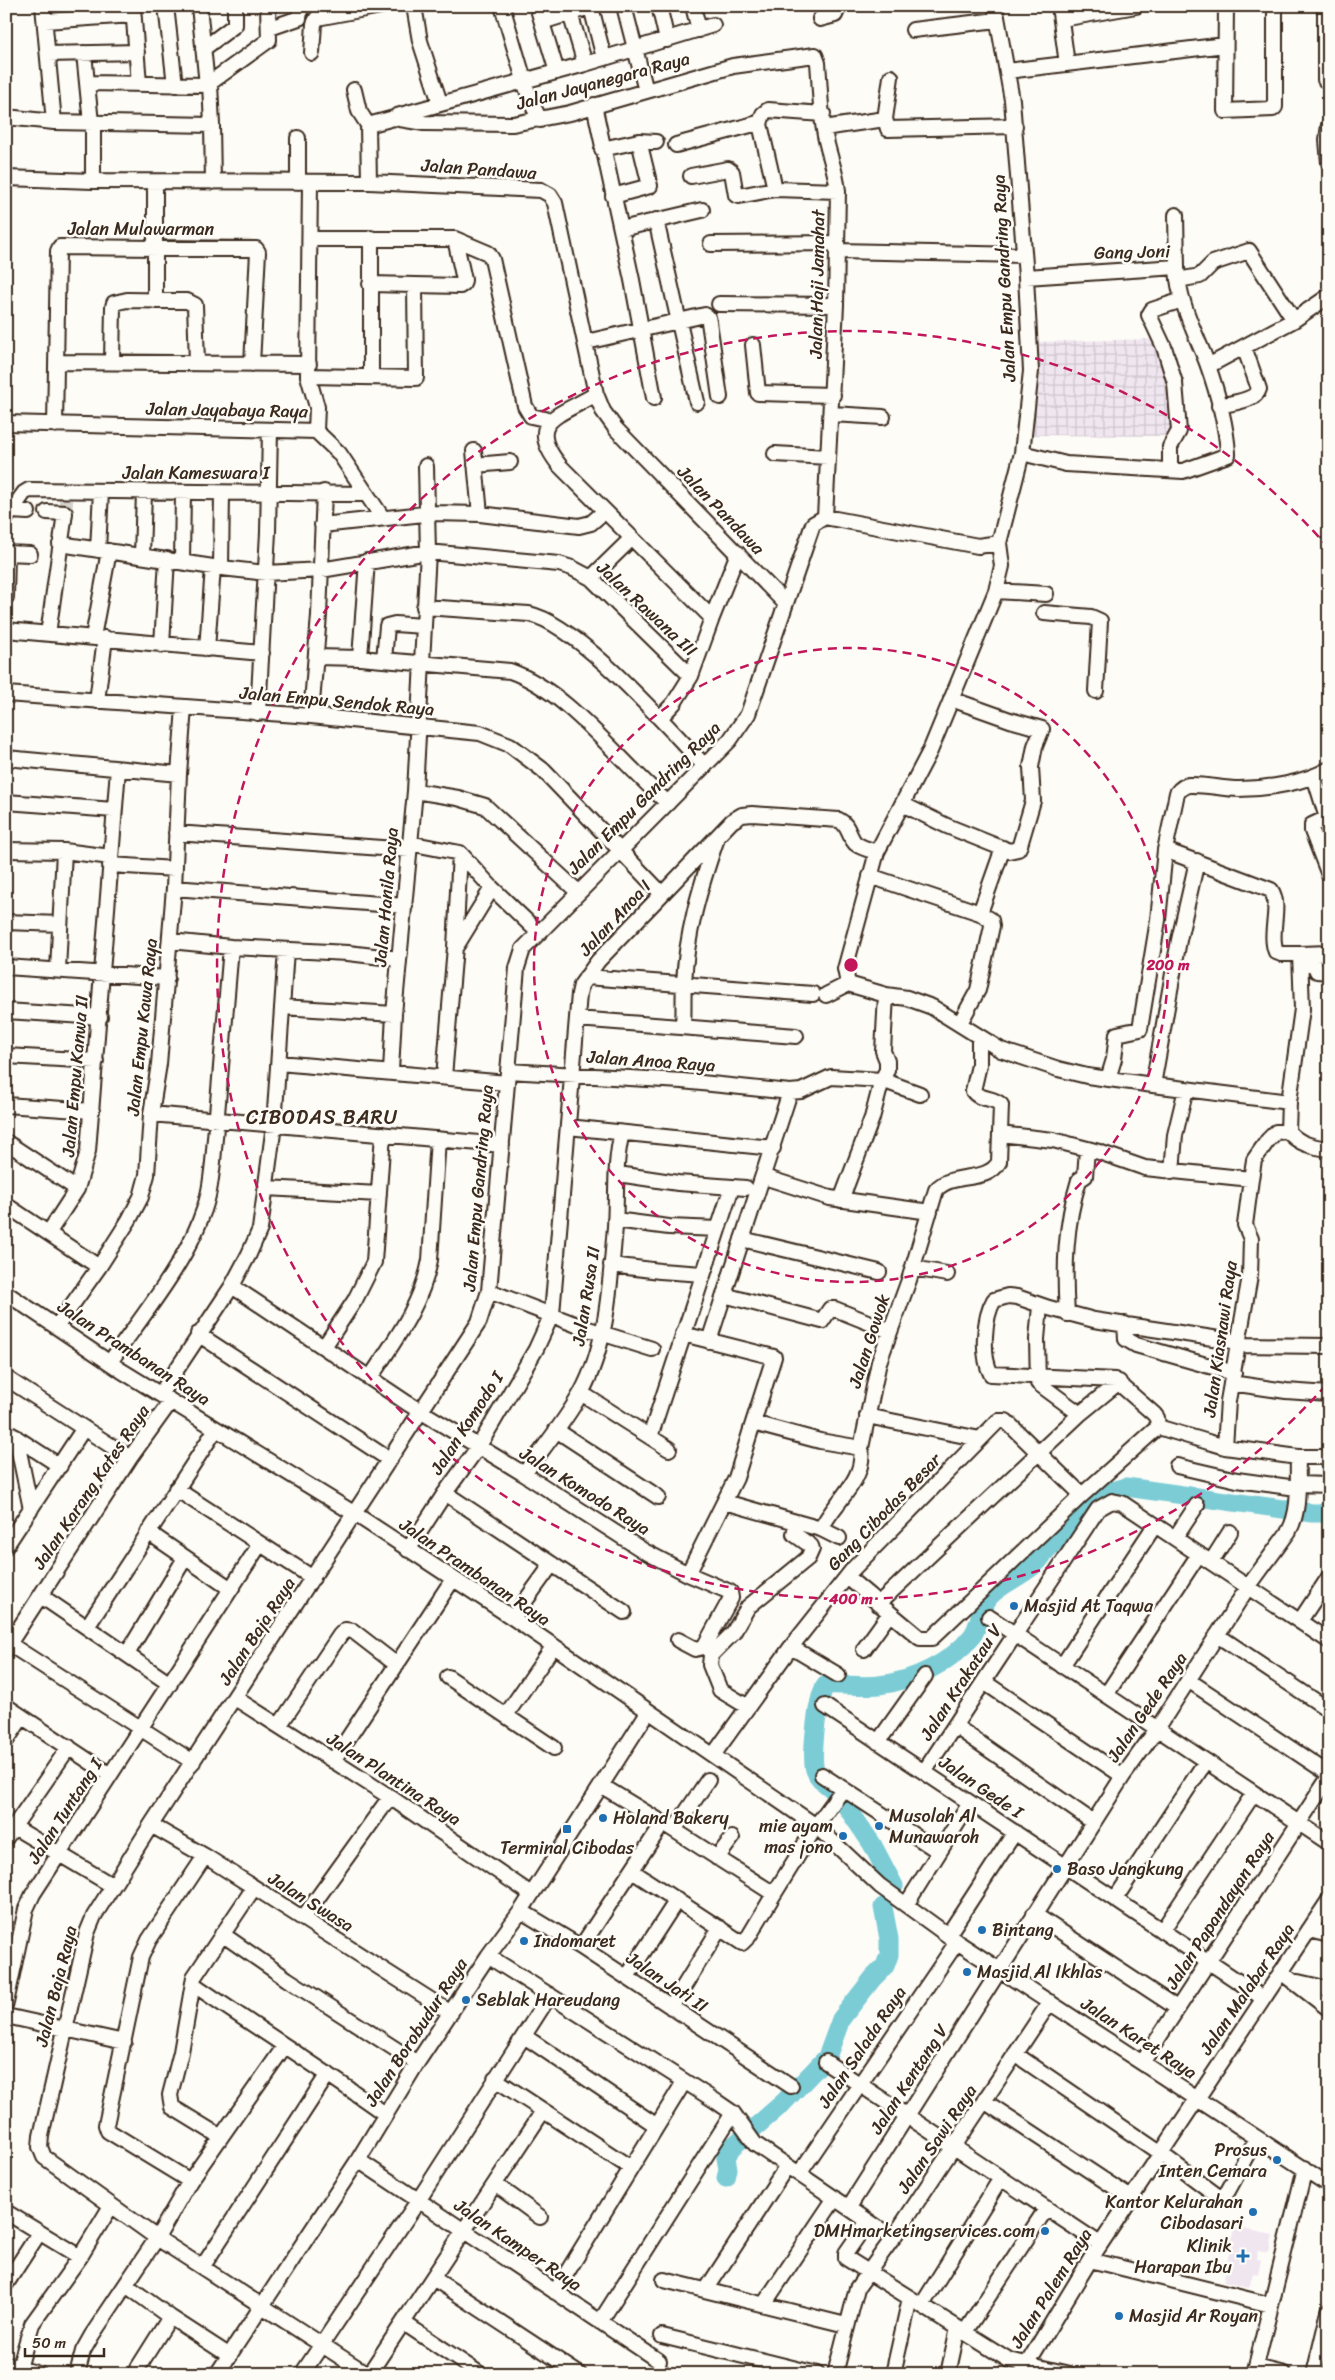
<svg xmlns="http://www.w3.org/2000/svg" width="1335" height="2380" viewBox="0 0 1335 2380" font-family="Sriracha,sans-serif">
	<defs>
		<pattern id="industrial-grid" width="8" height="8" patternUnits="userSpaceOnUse" patternTransform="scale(1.25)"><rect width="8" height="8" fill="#f0e6f0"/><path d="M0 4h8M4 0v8" fill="none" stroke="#cfc5cd"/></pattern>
	</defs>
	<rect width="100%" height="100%" fill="#fdfcf7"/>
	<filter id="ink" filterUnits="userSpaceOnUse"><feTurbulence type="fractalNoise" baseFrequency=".02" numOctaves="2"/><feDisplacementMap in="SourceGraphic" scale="10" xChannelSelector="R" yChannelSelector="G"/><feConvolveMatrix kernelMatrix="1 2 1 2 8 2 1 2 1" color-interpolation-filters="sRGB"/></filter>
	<g filter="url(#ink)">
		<!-- built -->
		<path fill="#f0e6f0" d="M1234 2227 1273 2235 1269 2253 1258 2251 1256 2259 1261 2260 1258 2274 1253 2273 1249 2288 1223 2282Z"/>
		<!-- industrial -->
		<path fill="url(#industrial-grid)" d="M1155 339 1176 393 1178 436 1030 435 1036 342Z"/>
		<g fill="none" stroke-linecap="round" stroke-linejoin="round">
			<!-- river -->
			<path stroke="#7bccd6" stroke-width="19" d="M833 1790C825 1783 819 1780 815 1770 811 1757 817 1695 826 1685 844 1684 862 1687 879 1685 913 1681 951 1663 972 1636 982 1623 978 1607 991 1595 1006 1580 1034 1572 1044 1553L1092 1502 1105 1493 1126 1487 1312 1513H1329
				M840 1797 872 1844 894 1886
				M726 2178 728 2169 726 2158 731 2148 783 2103 827 2057 841 2019 873 1978 885 1966 889 1955V1939L883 1907"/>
			<!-- minor-tunnel -->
			<path stroke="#d6d2cc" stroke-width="14" stroke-dasharray="14 7" stroke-linecap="butt" d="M65 513 67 491"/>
			<!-- minor casing -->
			<g stroke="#3b2a1e" stroke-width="18">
				<path id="minor" d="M43 6 54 122
					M166 6 175 85
					M199 6 207 85
					M414 6 420 41 440 103
					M502 6 530 100 540 120
					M537 6 557 72
					M624 6 646 91
					M659 6 667 40
					M693 6 699 30
					M1059 6 1067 64
					M1226 6 1225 111 1273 109 1275 107V6
					M1325 6V80
					M133 7 139 84
					M591 7 604 58
					M570 13 585 64
					M820 19 835 15 839 6
					M1062 19 1136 6
					M45 21 133 15
					M542 22 593 6
					M270 28 299 18 301 6
					M913 30 997 20
					M203 49 235 25V6
					M84 53 91 123
					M312 53 314 24 317 18 381 6
					M48 54 137 52
					M1007 71 1225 45
					M891 77 885 119 888 129 1015 126
					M89 83 207 85
					M210 84 212 125
					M207 85 269 40 268 6
					M354 90 359 111 368 125
					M594 105 632 280 654 398
					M397 116 585 64 713 25
					M6 117 54 122 212 125 213 182
					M760 124 763 114 768 110 823 114
					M1329 125 1327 140 1329 163
					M824 128 885 119
					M676 145 758 123 760 124 775 189
					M602 149 639 141 656 142
					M691 176 728 169 732 172 736 195 739 196 775 189 838 191
					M6 178 93 181 369 182 541 190 550 195 555 203 596 394 603 411 616 429 785 603
					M93 181V123
					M155 182V301
					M298 182V138
					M310 182 308 376 317 407 316 431
					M369 182 368 125 394 118 424 123 513 124 570 113 733 66 815 55 818 63C820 85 820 108 824 130 827 151 836 170 838 191L836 305 825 517
					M613 196 650 186 639 141
					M1176 215 1177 267
					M656 220 697 402
					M621 229 702 210
					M371 238V377
					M310 239H455L488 253 492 259 525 406 531 416 550 420
					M711 244 837 243
					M838 251 1024 255
					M1178 280 1200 276 1213 263 1249 251 1294 320
					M370 284 460 286 463 284 464 280 455 239
					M719 304 836 305
					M586 342 705 315 708 317 709 322 720 397
					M753 345 758 393 833 395
					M57 362 309 364
					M112 362 113 307 114 303 127 300 187 301 195 305 197 362
					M1208 366 1294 320 1329 296
					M308 376 416 378 415 285
					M596 394C560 416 523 420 560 466L712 618
					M1219 406C1230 403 1256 401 1259 389L1244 347
					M832 414 883 417
					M6 423 316 431
					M55 425 58 251 60 247 256 249 258 252 252 364
					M316 431 339 453 382 517
					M474 451 480 514
					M1022 453 1066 464 1183 471 1228 455V453C1226 423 1217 391 1207 363 1195 332 1178 301 1177 267L1026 277
					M775 454 828 457
					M475 465 510 462
					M1170 468V447L1179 431 1175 383 1164 347 1149 315 1152 310 1182 300
					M11 511 28 512
					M47 512 65 513 48 634
					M6 518 24 493 29 490 366 494
					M322 525 433 513 480 514 579 526 591 523 605 511
					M999 543 1002 566 996 591 930 751 877 852 845 969 848 984 886 995 907 998 932 1007 1001 1050 1058 1069 1087 1076 1153 1085 1289 1102 1288 1131C1298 1144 1313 1147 1329 1149
					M60 544 213 567 266 573 321 570 428 552 559 564 572 568 591 578 691 676
					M98 550 101 491
					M6 553 30 554
					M142 556 144 492
					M182 561 183 492
					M221 568 222 493
					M591 578 632 538
					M996 591 1046 594
					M6 597 7 553
					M424 607 529 614C578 624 667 727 705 766
					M1044 613 1091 617 1100 621 1096 691
					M6 630 262 653
					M93 637 109 551
					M162 645 167 559
					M207 649 213 567
					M316 657 360 658 510 671C570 692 619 762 668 803
					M360 658 367 561
					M384 660 387 626 395 624 423 626
					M6 694 311 716 480 733 510 745 543 770 662 894
					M97 701 105 638
					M258 713 268 532 270 430
					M311 716 319 615 324 492
					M660 718 674 703 691 676 712 618 738 553
					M6 758 179 774
					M1314 776 1327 818 1312 825V831L1329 875
					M415 791 458 798 485 806 578 892
					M6 802 114 810
					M902 804 947 826 1009 851 1018 849 1020 845 1033 801 1031 767 1035 746 1042 729 1010 720 951 699
					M176 833 409 850
					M409 843 460 853 492 888 539 933
					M6 850 64 851 111 857
					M1165 850 1271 890C1282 907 1268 933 1276 952L1281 954H1300
					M110 865 175 869
					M870 876 980 913 991 920 992 926 978 990 960 1023
					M174 888 405 906
					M980 913 1003 848
					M6 922 60 924
					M170 941 231 947 348 953 399 959
					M457 945 492 888
					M1301 966 1313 961 1317 971 1329 972
					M6 967 167 978
					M58 970 64 851
					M586 977 813 994
					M826 995 848 984
					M282 1007 394 1014
					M6 1011 100 1017
					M577 1019 796 1036
					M683 1026C684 1012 683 998 684 984 686 934 700 888 716 841
					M6 1056 96 1061
					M279 1063 507 1083
					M391 1071 394 1014 415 791 428 552 426 466
					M508 1071 682 1081 790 1092 801 1091 831 1077 882 1080 920 1094
					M444 1077 455 947 460 853
					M1108 1079 1114 1059 1117 1034 1140 1029 1158 920 1165 850 1177 793C1180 789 1183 786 1189 785 1205 784 1222 789 1239 789 1267 789 1305 783 1329 769
					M1153 1085 1179 940 1197 861
					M1289 1102 1302 1009 1300 954 1329 953
					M6 1105 92 1111
					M151 1114 502 1145
					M568 1127 773 1148
					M1000 1134 1053 1140 1099 1152 1145 1168 1251 1179
					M6 1142 77 1189
					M1172 1172 1175 1135 1186 1089
					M618 1174 678 1183 746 1188
					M764 1177 830 1198 930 1212
					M266 1188 379 1194
					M841 1200 872 1118 882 1080 887 1070V1061L883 1051 886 995
					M6 1205 99 1267
					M615 1220 669 1227 718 1229
					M49 1232 77 1189 88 1151 118 769
					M742 1239 879 1272
					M611 1265 660 1271 703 1274
					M913 1268 947 1274
					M232 1286 407 1403 524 1474 644 1551 688 1574 730 1592 731 1598 704 1647 695 1649 678 1640
					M489 1291 582 1327 652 1349
					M6 1293 122 1371 355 1514 513 1618 816 1826 880 1886 957 1942 1329 2185
					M724 1295 822 1321 830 1309H835L890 1331
					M1040 1306 1037 1339 1038 1383 1080 1414
					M1067 1314C1064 1268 1065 1225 1079 1180L1085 1176 1087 1149
					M1125 1324 1126 1339 1136 1345 1234 1373
					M57 1326 99 1267 129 1220 141 1197 147 1175 151 1114 159 1064 174 888 179 774 184 707
					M198 1334 390 1460
					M683 1334 774 1357 753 1423
					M709 1341 790 1092
					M1239 1345 1329 1346
					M324 1347 355 1300 374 1262 383 1134
					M110 1362C140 1319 185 1264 202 1215 209 1198 211 1180 213 1162L231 947
					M6 1378 130 1458
					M370 1378C395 1340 422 1304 430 1260L438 1139
					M1231 1383 1286 1391 1329 1394
					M161 1393 232 1286 249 1254 260 1229 274 1125 286 950
					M581 1393 669 1449
					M867 1416 980 1439
					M1158 1427 1225 1447 1298 1457H1329
					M556 1430 658 1497
					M6 1431 60 1466
					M16 1437 31 1509
					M650 1437 732 1187
					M1225 1447 1228 1401 1250 1276 1251 1239 1245 1225 1251 1179 1254 1160 1268 1140 1276 1132 1288 1131
					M1177 1466 1237 1480 1297 1488
					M524 1474C543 1448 565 1422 581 1393 608 1344 610 1282 615 1227 617 1196 614 1163 622 1133
					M1297 1484 1329 1485
					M176 1489 313 1578
					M445 1493 624 1612
					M725 1502 821 1529 839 1538
					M821 1529C834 1501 866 1481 861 1448
					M148 1532 231 1589
					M1175 1538 1197 1505
					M6 1546 84 1428
					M408 1550 445 1493 479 1446 536 1349 552 1314 579 994 581 985 598 961 732 821 742 815 752 814 839 820C849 825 848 835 855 843 861 848 870 850 877 852
					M1211 1562 1230 1532
					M688 1574 736 1478 753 1423 820 1441 861 1448 879 1362 909 1280 936 1190C952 1171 987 1184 999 1162L1001 1105C993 1096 980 1101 973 1091L979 1065V1038
					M847 1577 920 1638H932L1082 1495 1158 1427 1157 1418 1154 1414 1115 1380 991 1374C981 1355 984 1317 994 1300L1008 1296 1017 1297 1049 1308 1094 1320 1239 1342
					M41 1596 170 1684
					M878 1604 1081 1413 1119 1382
					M989 1617 1329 1843
					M513 1618 552 1564
					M1300 1621 1329 1577
					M87 1627 216 1429
					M1217 1635 1329 1710
					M6 1642 193 1762
					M9 1644 130 1458 171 1401
					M791 1647 838 1675
					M864 1649 890 1613
					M127 1654 185 1558
					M1062 1666 1155 1525
					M448 1677 554 1748
					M1188 1680 1329 1774
					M984 1682 1123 1776
					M1106 1695 1199 1554
					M235 1698 390 1797 531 1894
					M6 1706 110 1775
					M825 1706 1263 1998
					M748 1707 720 1690 710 1665 711 1655 733 1633 748 1607 808 1558 812 1549 811 1546 794 1534 797 1522
					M506 1715 553 1647
					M279 1726 340 1635 345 1630 353 1631 397 1665
					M955 1726 1093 1822
					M6 1741 22 1717
					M878 1742 925 1676
					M714 1754 791 1647 853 1569 998 1421H1006L1082 1495
					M333 1761 453 1579
					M924 1772 1098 1509 1112 1501 1122 1503 1329 1641
					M822 1775 938 1851
					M602 1786 663 1823 774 1894 816 1826 843 1789
					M151 1825 205 1856 451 2013
					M14 1827 113 1886
					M674 1830 708 1780
					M6 1838 69 1747
					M717 1858 732 1838
					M632 1871 742 1943 749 1936 774 1894
					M1115 1899 1206 1761
					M906 1905 970 1803
					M521 1911 581 1947 791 2086
					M1034 1914 1177 2008
					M303 1918 390 1797
					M1309 1930 1329 1935
					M1162 1931 1254 1793
					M222 1934 287 1979 417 2063
					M948 1935 1015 1832
					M581 1947 663 1823
					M488 1956 717 2102 733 2113 755 2144 893 2238
					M1281 1972 1329 2009
					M627 1977 677 1900
					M1298 1982 1329 1989
					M193 1984C257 2028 322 2069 385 2114
					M6 2003 26 1909 33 1894 260 1544
					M671 2007 720 1928
					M6 2016 124 2042
					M524 2036 657 2126
					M1015 2054 1160 2153 1219 2197H1223L1228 2191 1257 2138
					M826 2062 1100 2244
					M1142 2063 1329 1777
					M495 2079 631 2168
					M984 2101 1131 2198
					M221 2137 172 2107 170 2095 181 2052 194 1977 253 1889
					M358 2160 659 2361
					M799 2174 957 1942
					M190 2181 108 2131 106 2125 141 1957 149 1940 205 1856
					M495 2184 540 2217
					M849 2207 1123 1776 1157 1729 1248 1587 1289 1531C1301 1509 1297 1481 1298 1457
					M6 2212 80 2257
					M868 2221 846 2253V2258L1009 2360 1069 2374
					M1090 2260 1271 2305
					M203 2266 328 2074
					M433 2278 579 2374
					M664 2280 846 2325
					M6 2284 39 2233
					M126 2285 170 2317 230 2356
					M706 2290 787 2166
					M555 2292 684 2082
					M764 2304 835 2198
					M922 2305 1001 2178
					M600 2322 733 2113
					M404 2323 480 2374
					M965 2332 1046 2209
					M662 2336 817 2374
					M6 2364 39 2374
					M1256 2367 1284 2374
					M19 2368 32 2324 80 2257 111 2206
					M77 2374 83 2351 92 2335 157 2238 190 2181 284 2047
					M134 2374 170 2317
					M217 2374 358 2160 417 2063 488 1956 521 1911 648 1712
					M302 2374 418 2201 550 1995
					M367 2374 157 2238 44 2157 40 2147 41 2136 87 1933 94 1916 151 1825 479 1322 489 1291 517 968 523 949 730 740 748 714 813 524 825 517 978 546 999 543 1022 453 1031 371 1026 277 1012 100 995 6
					M369 2374 543 2111
					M660 2374 661 2370
					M835 2374 857 2288 893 2238 1050 2002
					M893 2374 910 2298
					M948 2374 958 2328
					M1021 2374 1090 2260 1329 1900
					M1254 2374 1305 2168
					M1314 2374 1329 2311"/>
			</g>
			<!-- minor -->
			<use href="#minor" stroke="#fdfcf7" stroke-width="14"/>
		</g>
	</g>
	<!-- distance rings -->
	<g fill="none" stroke="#c2185b" stroke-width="2.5" stroke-dasharray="9 6">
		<circle cx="851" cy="965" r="317"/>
		<path d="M1326 1385A634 634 0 1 1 1326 545"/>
	</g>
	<!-- markers -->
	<g fill="#1f6fb2" stroke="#fdfcf7" stroke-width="2">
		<circle cx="1014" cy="1606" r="5"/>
		<circle cx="603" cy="1818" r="5"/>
		<circle cx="879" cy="1826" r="5"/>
		<rect x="562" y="1824" width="10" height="10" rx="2.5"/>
		<circle cx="843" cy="1836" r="5"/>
		<circle cx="1057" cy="1869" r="5"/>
		<circle cx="982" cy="1930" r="5"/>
		<circle cx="524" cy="1941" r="5"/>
		<circle cx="967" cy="1972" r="5"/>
		<circle cx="466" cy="2000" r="5"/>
		<circle cx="1277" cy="2160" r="5"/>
		<circle cx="1253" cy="2212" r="5"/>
		<circle cx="1045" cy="2231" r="5"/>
		<path d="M1240.5 2248.5h5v5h5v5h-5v5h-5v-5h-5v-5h5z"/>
		<circle cx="1119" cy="2316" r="5"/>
	</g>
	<g text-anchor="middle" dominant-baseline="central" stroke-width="5" stroke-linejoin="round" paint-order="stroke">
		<!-- street labels -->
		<g font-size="18" fill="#3b2a1e" stroke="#fdfcf7">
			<text transform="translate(603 81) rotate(-15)">Jalan Jayanegara Raya</text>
			<text transform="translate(479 169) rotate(4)">Jalan Pandawa</text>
			<text x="141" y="229">Jalan Mulawarman</text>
			<text transform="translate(1132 252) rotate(-1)">Gang Joni</text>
			<text transform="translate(1004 278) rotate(-93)">Jalan Empu Gandring Raya</text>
			<text transform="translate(817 284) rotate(-89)">Jalan Haji Jamahat</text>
			<text transform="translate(227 410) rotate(1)">Jalan Jayabaya Raya</text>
			<text x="196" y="473">Jalan Kameswara I</text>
			<text transform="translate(721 510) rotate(46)">Jalan Pandawa</text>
			<text transform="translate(647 609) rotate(43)">Jalan Rawana III</text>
			<text transform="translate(337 701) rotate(5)">Jalan Empu Sendok Raya</text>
			<text transform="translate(644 798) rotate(-45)">Jalan Empu Gandring Raya</text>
			<text transform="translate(386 897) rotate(-85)">Jalan Hanila Raya</text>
			<text transform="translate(615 918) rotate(-47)">Jalan Anoa I</text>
			<text transform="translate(142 1027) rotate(-84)">Jalan Empu Kawa Raya</text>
			<text transform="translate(651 1061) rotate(4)">Jalan Anoa Raya</text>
			<text transform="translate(75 1076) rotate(-85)">Jalan Empu Kanwa II</text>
			<text transform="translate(478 1188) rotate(-85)">Jalan Empu Gandring Raya</text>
			<text transform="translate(586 1296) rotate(-81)">Jalan Rusa II</text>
			<text transform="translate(1220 1339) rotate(-82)">Jalan Kiasnawi Raya</text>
			<text transform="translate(869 1341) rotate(-72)">Jalan Gowok</text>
			<text transform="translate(134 1353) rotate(33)">Jalan Prambanan Raya</text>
			<text transform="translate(467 1423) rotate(-57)">Jalan Komodo I</text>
			<text transform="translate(91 1487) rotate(-56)">Jalan Karang Kates Raya</text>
			<text transform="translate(585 1491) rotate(32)">Jalan Komodo Raya</text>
			<text transform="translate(884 1512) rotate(-46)">Gang Cibodas Besar</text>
			<text transform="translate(475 1572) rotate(34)">Jalan Prambanan Raya</text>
			<text transform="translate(257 1631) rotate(-57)">Jalan Baja Raya</text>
			<text transform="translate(961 1682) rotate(-57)">Jalan Krakatau V</text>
			<text transform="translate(1147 1707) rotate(-56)">Jalan Gede Raya</text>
			<text transform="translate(394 1779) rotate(33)">Jalan Plantina Raya</text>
			<text transform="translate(981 1787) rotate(34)">Jalan Gede I</text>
			<text transform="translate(65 1811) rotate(-57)">Jalan Tuntang I</text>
			<text transform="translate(311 1902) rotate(32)">Jalan Swasa</text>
			<text transform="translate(1220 1910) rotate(-57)">Jalan Papandayan Raya</text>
			<text transform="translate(667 1982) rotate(34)">Jalan Jati II</text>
			<text transform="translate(56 1986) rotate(-76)">Jalan Baja Raya</text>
			<text transform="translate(1247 1989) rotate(-56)">Jalan Malabar Raya</text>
			<text transform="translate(416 2032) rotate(-57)">Jalan Borobudur Raya</text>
			<text transform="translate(1139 2038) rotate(33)">Jalan Karet Raya</text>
			<text transform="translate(862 2047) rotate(-56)">Jalan Salada Raya</text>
			<text transform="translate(909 2079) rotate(-57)">Jalan Kentang V</text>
			<text transform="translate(937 2139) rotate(-56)">Jalan Sawi Raya</text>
			<text transform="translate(518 2245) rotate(34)">Jalan Kamper Raya</text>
			<text transform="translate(1051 2288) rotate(-58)">Jalan Palem Raya</text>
		</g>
		<!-- poi labels -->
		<g font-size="18" fill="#3b2a1e" stroke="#fdfcf7" text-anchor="start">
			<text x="1024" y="1606">Masjid At Taqwa</text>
			<text x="889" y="1816">Musolah Al<tspan x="889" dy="21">Munawaroh</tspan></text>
			<text x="613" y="1818">Holand Bakery</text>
			<text x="833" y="1826" text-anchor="end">mie ayam<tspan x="833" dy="21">mas jono</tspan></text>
			<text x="567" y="1848" text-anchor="middle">Terminal Cibodas</text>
			<text x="1067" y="1869">Baso Jangkung</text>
			<text x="992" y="1930">Bintang</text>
			<text x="534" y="1941">Indomaret</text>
			<text x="977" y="1972">Masjid Al Ikhlas</text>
			<text x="476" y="2000">Seblak Hareudang</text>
			<text x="1267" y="2150" text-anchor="end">Prosus<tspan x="1267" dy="21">Inten Cemara</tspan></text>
			<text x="1243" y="2202" text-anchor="end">Kantor Kelurahan<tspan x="1243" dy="21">Cibodasari</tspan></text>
			<text x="1035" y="2231" text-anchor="end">DMHmarketingservices.com</text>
			<text x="1232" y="2246" text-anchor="end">Klinik<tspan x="1232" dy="21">Harapan Ibu</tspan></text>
			<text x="1129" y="2316">Masjid Ar Royan</text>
		</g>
		<!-- quarter labels -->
		<g font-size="20" letter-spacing="1" fill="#3b2a1e" stroke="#fdfcf7">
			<text x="322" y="1117">CIBODAS BARU</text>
		</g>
	</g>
	<circle cx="851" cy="965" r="8" fill="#c2185b" stroke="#fdfcf7" stroke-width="2.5"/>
	<g font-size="15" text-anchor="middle" font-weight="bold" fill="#c2185b" stroke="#fdfcf7" stroke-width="5" stroke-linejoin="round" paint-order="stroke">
		<text x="1168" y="970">200 m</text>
		<text x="851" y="1604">400 m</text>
	</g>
	<!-- margin -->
	<rect width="1335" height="2380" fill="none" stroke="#fdfcf7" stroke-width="25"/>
	<rect x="12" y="12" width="1310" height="2355" fill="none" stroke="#3b2a1e" stroke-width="2" filter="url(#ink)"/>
	<!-- scale -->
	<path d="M25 2348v8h79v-8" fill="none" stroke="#3b2a1e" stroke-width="2.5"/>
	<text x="32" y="2348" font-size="15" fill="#3b2a1e" stroke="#fdfcf7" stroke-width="4" paint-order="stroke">50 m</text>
</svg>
